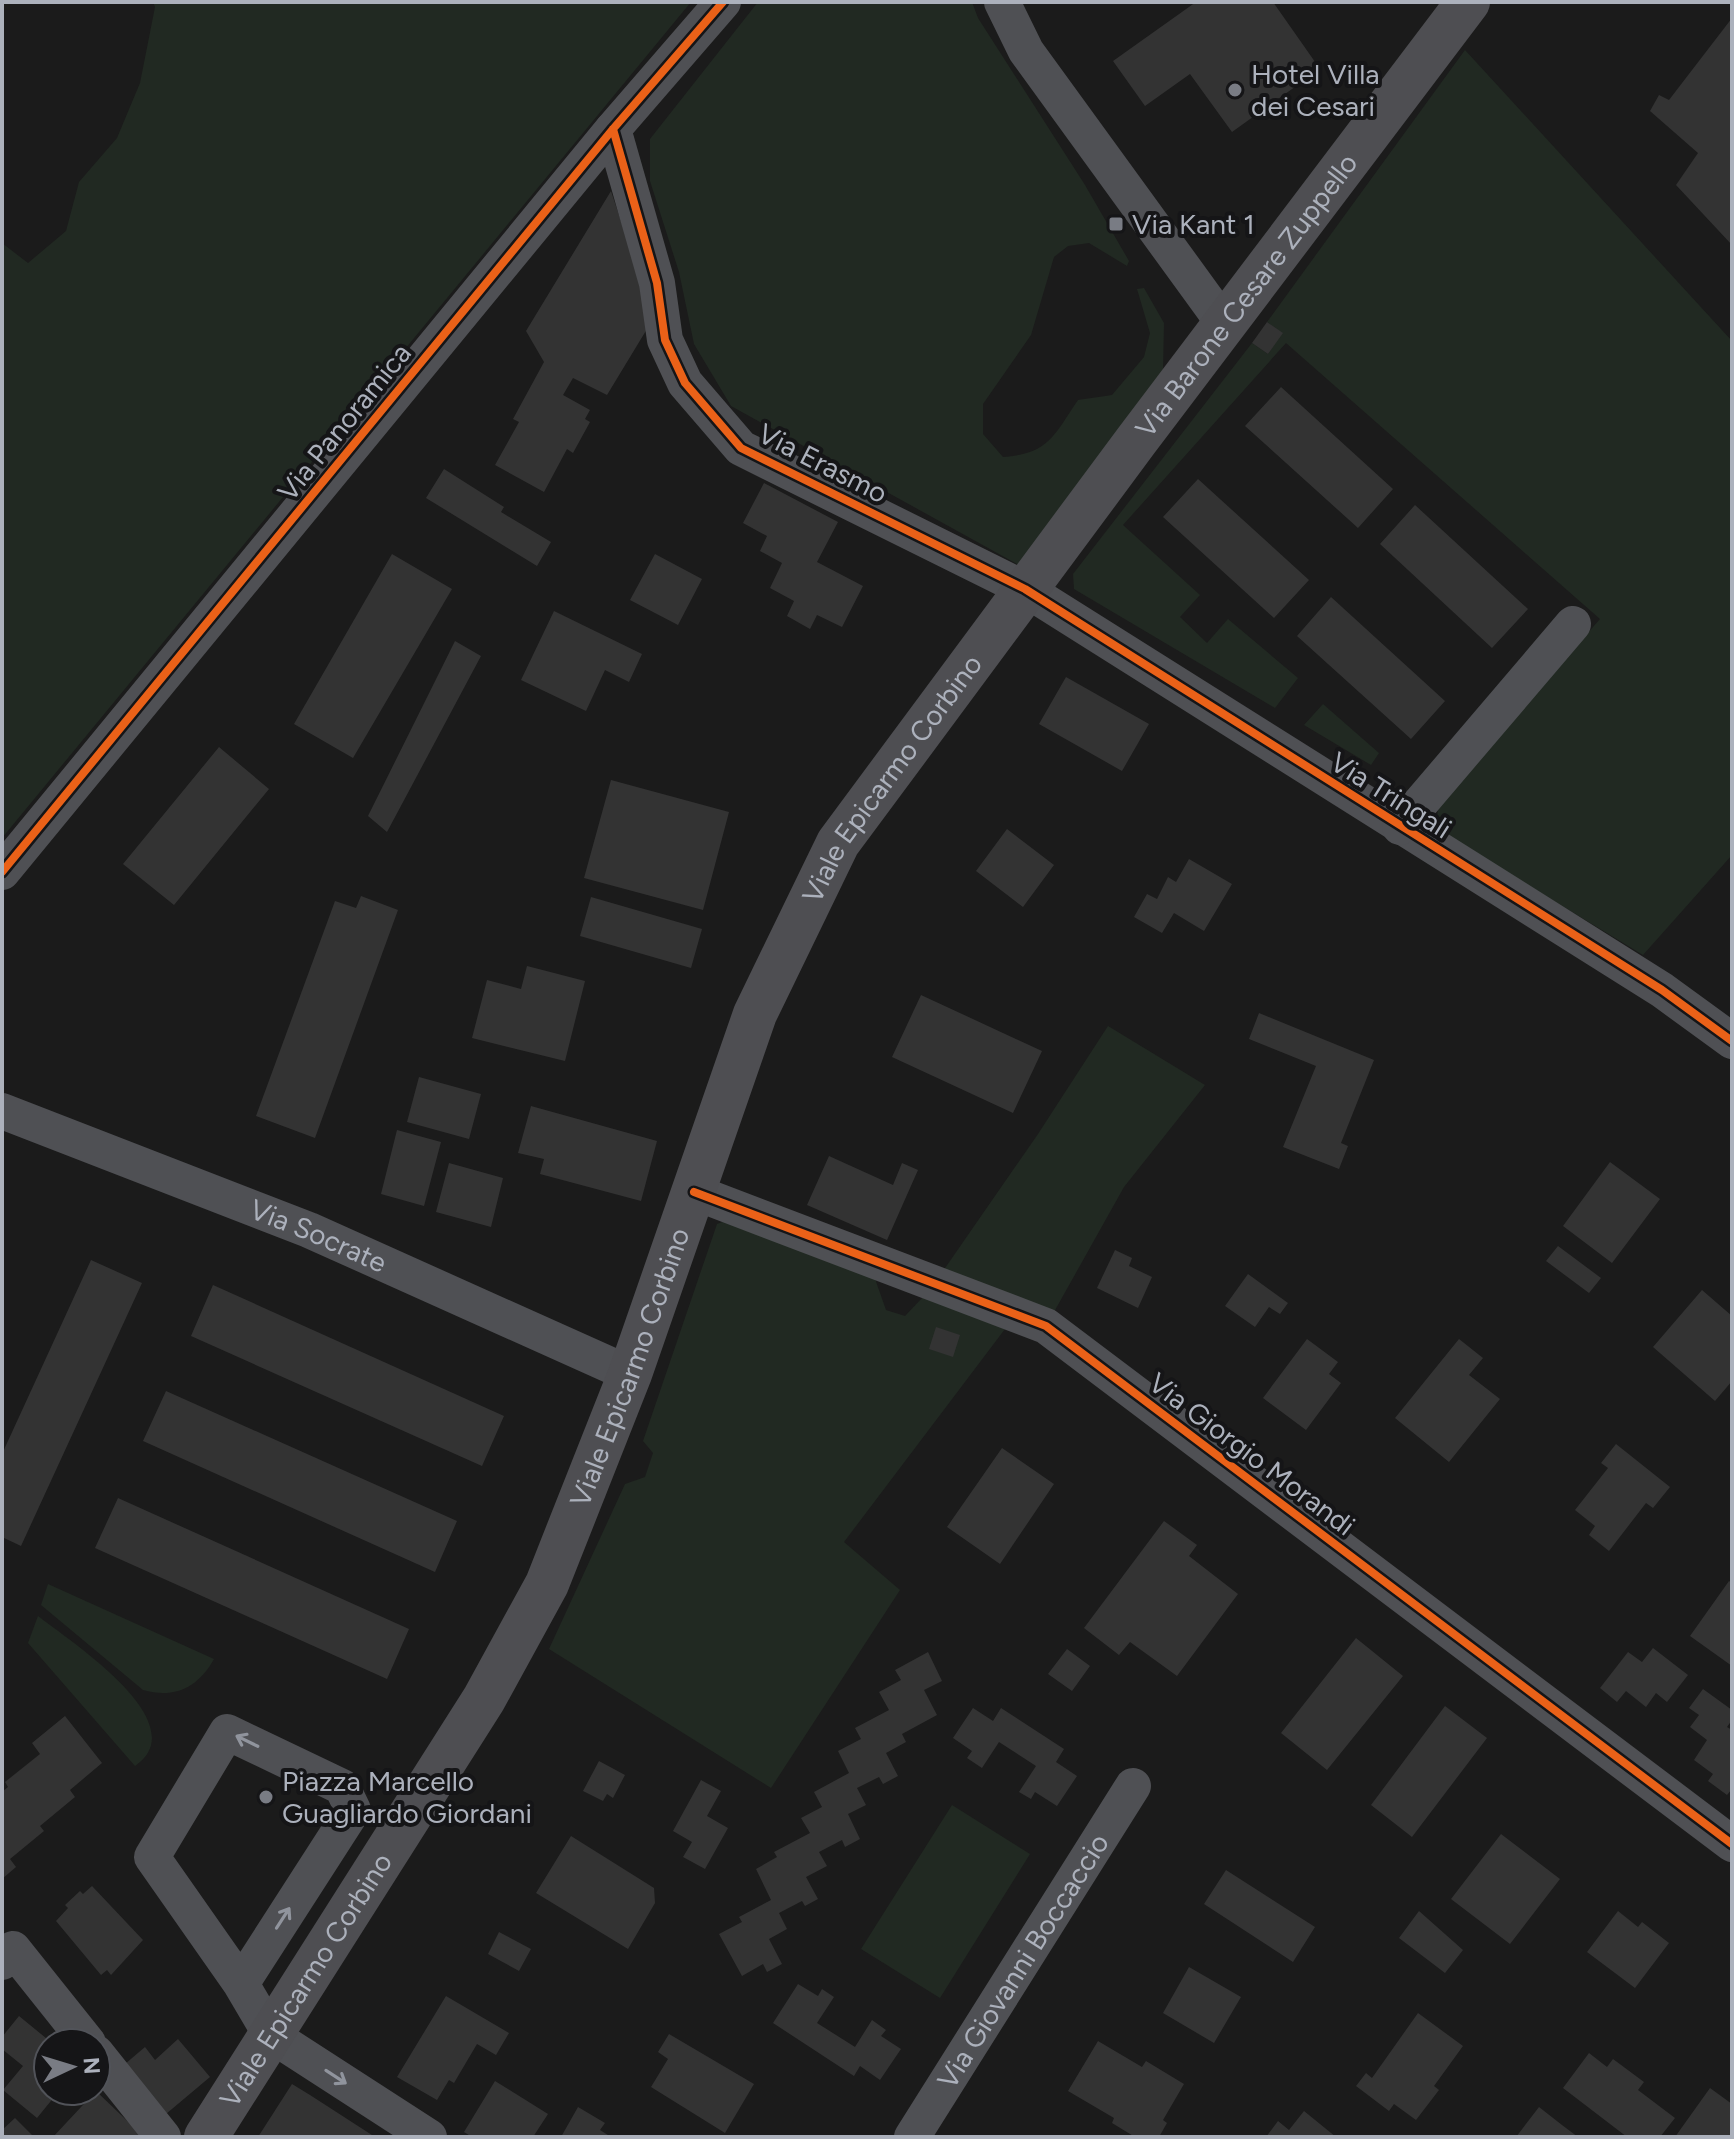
<svg xmlns="http://www.w3.org/2000/svg" width="1734" height="2139" viewBox="0 0 1734 2139" font-family="Figtree,sans-serif">
	<rect width="100%" height="100%" fill="#1b1b1b"/>
	<!-- green -->
	<path fill="#212922" d="M153 2H691L2 838V243L28 263 66 231 79 182 117 138 140 83 155 7Z
		M758 2H972L978 18 1085 185 1129 261 1127 266 1089 243 1068 246 1054 257 1031 335 983 404V434L1003 457C1049 454 1054 435 1078 400L1112 395 1144 357 1150 333 1137 289 1144 288 1164 323 1163 371 1019 565 731 406 694 344 679 272 650 181V139Z
		M1465 50 1732 341V855L1643 955 1444 834 1436 823 1439 804 1600 619 1286 343 1123 525 1200 595 1180 617 1207 643 1228 619 1298 678 1275 708 1074 589 1073 574 1252 343 1268 354 1282 333 1267 322Z
		M1323 704 1379 753 1371 765 1304 725Z
		M1108 1026 1205 1085 1124 1187 1054 1312 943 1271 1038 1134Z
		M725 1221 873 1273 886 1310 905 1316 924 1296 1005 1329 844 1542 900 1590 771 1788 549 1649 625 1484 645 1477 653 1453 643 1441 717 1224Z
		M48 1584 214 1659C198 1688 174 1699 143 1690L41 1605Z
		M38 1616C67 1639 198 1723 135 1766L28 1643Z
		M952 1805 1030 1854 940 1998 861 1949Z"/>
	<!-- building -->
	<path fill="#333" d="M1196 2H1273L1320 69 1232 132 1190 74 1145 106 1113 61Z
		M1732 18V245L1676 185 1698 153 1650 111 1659 95 1669 100Z
		M611 191 645 293 647 329 607 395 573 378 563 395 590 410 585 419 590 422 573 453 567 449 544 492 495 465 519 422 513 419 544 362 526 331Z
		M1267 322 1283 333 1268 354 1252 343Z
		M1281 387 1393 489 1358 528 1245 426Z
		M444 469 504 507 501 512 551 542 537 566 426 498Z
		M1198 479 1309 580 1274 618 1163 517Z
		M764 483 838 522 817 562 863 586 842 627 817 615 810 629 787 616 794 601 770 588 782 563 760 551 767 536 743 523Z
		M1415 505 1528 609 1492 648 1380 544Z
		M392 554 452 589 353 758 294 724Z
		M655 554 702 579 678 625 630 600Z
		M1331 597 1445 701 1411 739 1297 636Z
		M554 611 642 654 629 682 605 670 586 711 521 680Z
		M455 641 481 656 387 832 368 816Z
		M1066 677 1149 724 1122 771 1039 724Z
		M219 747 269 789 174 905 123 864Z
		M611 780 729 812 703 910 584 878Z
		M1007 829 1054 865 1023 907 976 871Z
		M1189 859 1232 884 1204 931 1174 913 1162 933 1134 917 1147 894 1157 899 1168 877 1176 882Z
		M361 896 398 910 315 1138 256 1116 335 901 356 908Z
		M591 897 702 929 691 968 580 936Z
		M527 966 585 981 565 1061 472 1038 487 980 521 989Z
		M921 995 1042 1051 1013 1113 892 1057Z
		M1259 1013 1374 1060 1341 1143 1348 1146 1339 1169 1283 1147 1316 1066 1249 1039Z
		M419 1077 481 1094 469 1139 407 1122Z
		M531 1106 657 1141 641 1201 540 1174 544 1159 518 1153Z
		M397 1130 441 1142 424 1206 381 1194Z
		M829 1156 893 1185 902 1163 918 1170 887 1240 807 1205Z
		M1610 1162 1660 1199 1612 1263 1563 1226Z
		M449 1163 503 1178 491 1227 436 1212Z
		M1558 1246 1601 1278 1589 1293 1546 1261Z
		M1115 1250 1132 1258 1129 1266 1152 1277 1138 1308 1097 1288Z
		M91 1260 142 1283 21 1546 2 1537V1454Z
		M1248 1274 1288 1303 1280 1314 1269 1307 1255 1327 1225 1306Z
		M213 1285 504 1416 482 1466 191 1336Z
		M1702 1290 1732 1316V1381L1715 1401 1653 1347Z
		M936 1327 960 1335 953 1357 929 1349Z
		M1307 1339 1338 1362 1329 1374 1341 1383 1306 1430 1263 1398Z
		M1459 1339 1483 1358 1469 1375 1500 1399 1449 1462 1395 1418Z
		M166 1391 457 1521 435 1572 143 1441Z
		M1616 1444 1670 1487 1653 1508 1646 1503 1609 1551 1589 1535 1595 1526 1575 1510 1608 1468 1601 1463Z
		M1002 1448 1054 1484 1000 1564 947 1527Z
		M118 1498 409 1629 387 1679 95 1548Z
		M1164 1521 1197 1545 1189 1556 1238 1594 1177 1676 1130 1642 1119 1655 1084 1628Z
		M1729 1581 1732 1583V1666L1690 1636Z
		M1356 1638 1403 1676 1327 1770 1281 1733Z
		M1653 1648 1688 1675 1667 1702 1656 1693 1646 1707 1626 1691 1617 1702 1600 1688 1628 1652 1642 1662Z
		M1067 1649 1090 1666 1072 1691 1048 1674Z
		M928 1652 942 1681 924 1690 937 1715 902 1734 906 1742 886 1753 898 1776 883 1784 879 1777 857 1788 866 1805 848 1814 860 1839 845 1847 842 1840 819 1852 827 1866 806 1877 818 1899 805 1906 802 1901 779 1913 787 1929 769 1939 782 1964 767 1972 763 1964 742 1976 719 1934 742 1922 739 1917 771 1900 756 1869 777 1857 774 1852 810 1833 801 1818 822 1807 814 1792 849 1773 838 1751 861 1739 855 1728 889 1710 879 1692 901 1680 895 1670Z
		M1703 1689 1732 1710V1720L1727 1727 1732 1730V1789L1727 1795 1708 1781 1713 1774 1694 1760 1707 1740 1690 1727 1699 1715 1689 1708Z
		M1445 1706 1487 1738 1412 1837 1371 1805Z
		M973 1708 993 1721 1001 1708 1064 1749 1056 1762 1077 1776 1057 1806 1035 1792 1031 1799 1019 1792 1036 1766 999 1742 982 1768 967 1758 972 1751 953 1738Z
		M65 1716 102 1763 70 1790 75 1797 40 1826 44 1831 10 1859 16 1867 2 1879V1792L8 1787 5 1782 40 1754 32 1743Z
		M599 1761 625 1775 613 1798 607 1794 603 1801 583 1791Z
		M701 1780 721 1791 707 1816 728 1828 705 1869 683 1857 692 1842 673 1831Z
		M1501 1834 1560 1879 1510 1944 1451 1899Z
		M571 1836 654 1888 655 1903 628 1949 536 1893Z
		M1226 1870 1315 1927 1293 1962 1204 1904Z
		M92 1886 143 1940 111 1975 107 1970 101 1975 56 1921 68 1908 65 1905 80 1891 83 1894Z
		M1419 1911 1463 1950 1445 1973 1399 1938Z
		M1618 1911 1638 1927 1642 1922 1669 1943 1635 1988 1587 1952Z
		M499 1932 531 1949 519 1971 488 1954Z
		M1189 1967 1241 1997 1214 2043 1163 2013Z
		M798 1984 818 1996 822 1989 834 1997 817 2023 855 2047 872 2020 886 2030 881 2036 901 2049 880 2080 860 2066 854 2076 773 2023Z
		M446 1996 509 2033 496 2055 477 2044 454 2083 449 2080 437 2100 397 2077Z
		M1418 2013 1463 2046 1434 2086 1439 2090 1416 2120 1394 2104 1389 2111 1356 2086 1366 2073 1372 2078Z
		M19 2016 52 2043H48V2091H59L37 2118 3 2090 23 2066 2 2049V2037Z
		M669 2034 754 2084 725 2133 651 2087 668 2059 658 2052Z
		M178 2039 210 2077 166 2114 125 2064 145 2047 155 2060Z
		M1098 2041 1142 2067 1146 2061 1184 2084 1163 2120 1167 2123 1159 2137H1135L1112 2123 1114 2118 1068 2091Z
		M1589 2053 1607 2067 1613 2059 1644 2082 1638 2090 1675 2118 1660 2137H1627L1563 2088Z
		M495 2081 548 2114 533 2137H472L464 2132Z
		M292 2084 310 2095 375 2137H258Z
		M1710 2088 1732 2104V2137H1675Z
		M96 2091 144 2137H53Z
		M578 2107 605 2123 600 2130 611 2137H561Z
		M1539 2107 1562 2125 1578 2137H1516Z
		M1304 2111 1336 2137H1266L1278 2121 1289 2130Z
		M15 2118 34 2137H5L2 2130Z"/>
	<g fill="none" stroke-linecap="round" stroke-linejoin="round">
		<!-- minor -->
		<g stroke="#4f5054" stroke-width="36">
			<path d="M1002 2 1026 51 1225 325"/>
			<path d="M613 129 657 283 665 340 685 383 741 448 1025 589 1662 990 1732 1041"/>
			<path d="M1400 827 1573 624"/>
			<path d="M2 872 613 129 723 2"/>
			<path id="s1" d="M2 1111 309 1230 630 1374"/>
			<path d="M694 1192 1046 1326 1732 1844"/>
			<path d="M2 1962 13 1949 88 2043"/>
			<path d="M241 1984 353 1810 342 1787 227 1732 152 1857 241 1984 271 2035 429 2137"/>
			<path d="M96 2053 163 2137"/>
			<path id="s2" d="M912 2137 1133 1786"/>
		</g>
		<!-- secondary -->
		<path stroke="#4e4e52" stroke-width="44" id="s3" d="M206 2137 484 1699 547 1584 630 1374 755 1014 838 843 1136 441 1468 2"/>
		<!-- cycleway casing -->
		<g stroke="#151517" stroke-width="13">
			<path id="cycleway" d="M613 129 657 283 665 340 685 383 741 448 1025 589 1662 990 1732 1041
				M2 872 613 129 723 2
				M694 1192 1046 1326 1732 1844"/>
		</g>
		<!-- cycleway -->
		<use href="#cycleway" stroke="#ea6118" stroke-width="8"/>
	</g>
	<!-- one-way arrows -->
	<defs><path id="oneway-shaft" d="M-6 0H5M1.5-3L5.5 0L1.5 3" fill="none" stroke-width="1.6" stroke-linecap="round" stroke-linejoin="round" transform="scale(2)"/></defs>
	<g stroke="#90949d">
		<use href="#oneway-shaft" transform="translate(247 1741) rotate(-154)"/>
		<use href="#oneway-shaft" transform="translate(283 1918) rotate(-57)"/>
		<use href="#oneway-shaft" transform="translate(336 2077) rotate(33)"/>
	</g>
	<!-- markers -->
	<g fill="#797c84" stroke="#151517" stroke-width="3">
		<circle cx="1235" cy="90" r="8"/>
		<rect x="1108" y="216" width="16" height="16" rx="4"/>
		<circle cx="266" cy="1797" r="8"/>
	</g>
	<g text-anchor="middle" dominant-baseline="central" stroke-width="8" stroke-linejoin="round" paint-order="stroke">
		<!-- poi labels -->
		<g font-size="28" fill="#acb1bc" stroke="#151517" text-anchor="start">
			<text x="1251" y="74">Hotel Villa<tspan x="1251" dy="32">dei Cesari</tspan></text>
			<text x="1132" y="224">Via Kant 1</text>
			<text x="282" y="1781">Piazza Marcello<tspan x="282" dy="32">Guagliardo Giordani</tspan></text>
		</g>
		<!-- street labels -->
		<g font-size="28" fill="#acb1bc" stroke="#151517">
			<text stroke="none"><textPath href="#s3" startOffset="2130">Via Barone Cesare Zuppello</textPath></text>
			<text transform="translate(344 422) rotate(-51)">Via Panoramica</text>
			<text transform="translate(823 463) rotate(27)">Via Erasmo</text>
			<text stroke="none"><textPath href="#s3" startOffset="1530">Viale Epicarmo Corbino</textPath></text>
			<text transform="translate(1391 795) rotate(32)">Via Tringali</text>
			<text stroke="none"><textPath href="#s1" startOffset="340">Via Socrate</textPath></text>
			<text stroke="none"><textPath href="#s3" startOffset="882">Viale Epicarmo Corbino</textPath></text>
			<text transform="translate(1252 1454) rotate(37)">Via Giorgio Morandi</text>
			<text stroke="none"><textPath href="#s2" startOffset="208">Via Giovanni Boccaccio</textPath></text>
			<text stroke="none"><textPath href="#s3" startOffset="186">Viale Epicarmo Corbino</textPath></text>
		</g>
	</g>
	<!-- border -->
	<rect width="1734" height="2139" fill="none" stroke="#acb1bc" stroke-width="8"/>
	<!-- north arrow -->
	<g transform="translate(72 2067) rotate(86)"><circle r="38" fill="#151517" stroke="#515359" stroke-width="2"/>
	<path d="M0-6L14 30L0 20L-14 30Z" fill="#797c84"/>
	<text y="-12" font-size="22" font-weight="bold" text-anchor="middle" fill="#acb1bc">N</text>
	</g>
</svg>
